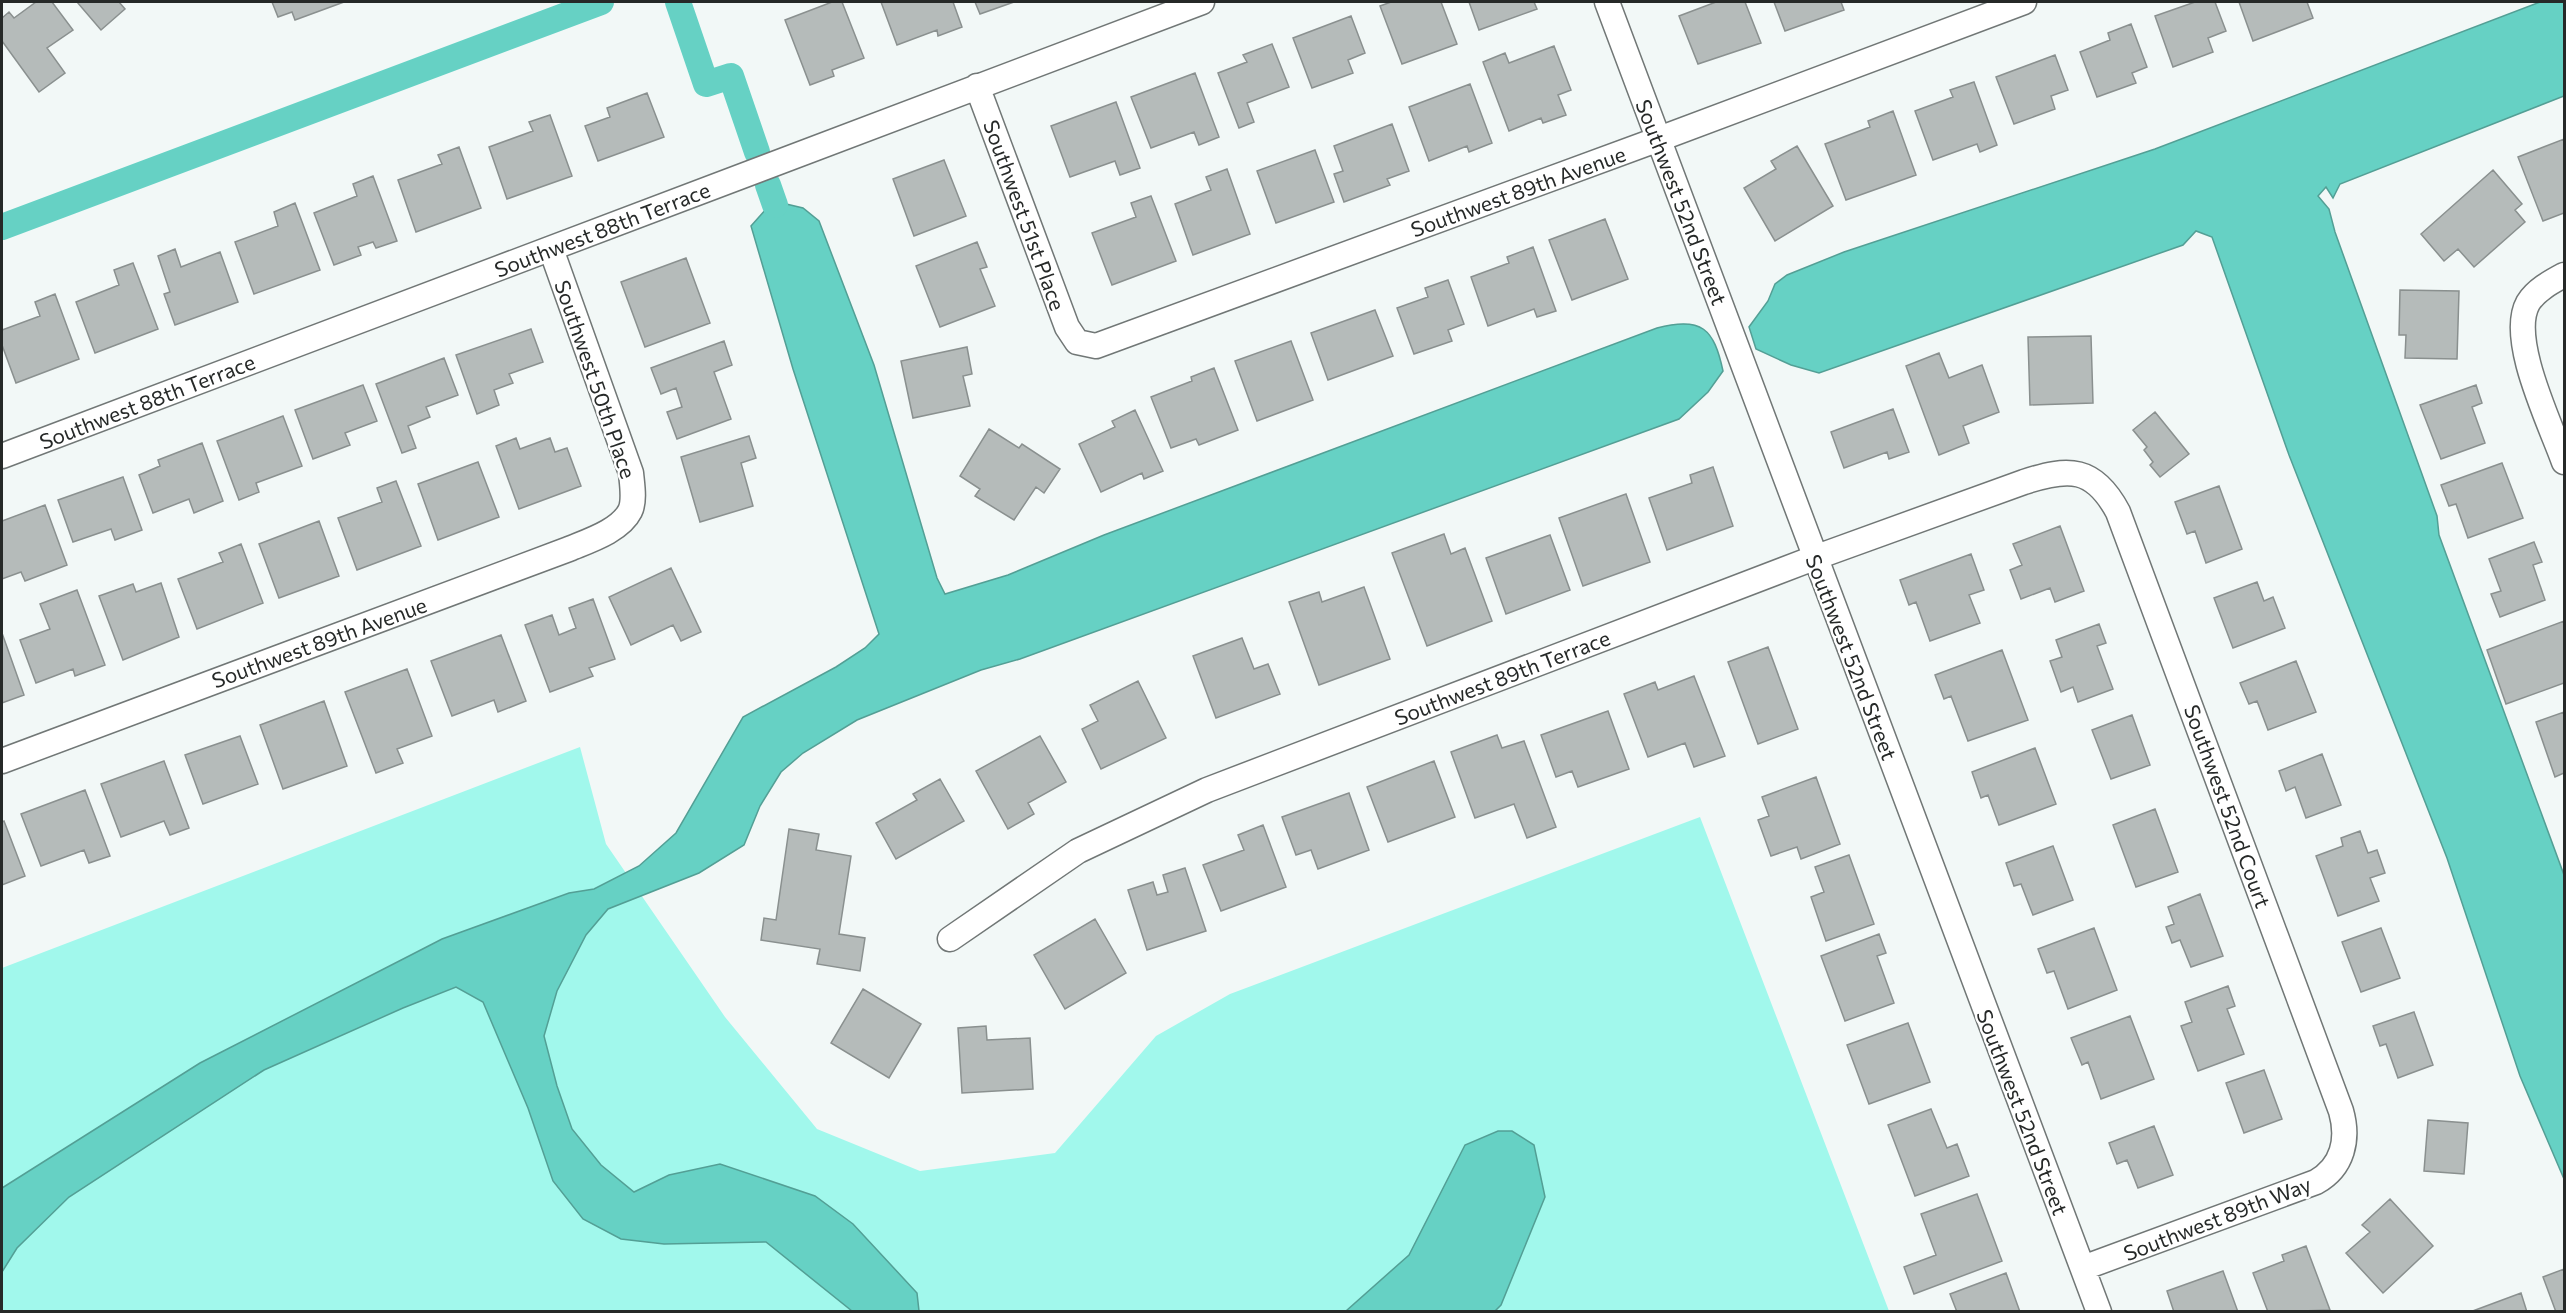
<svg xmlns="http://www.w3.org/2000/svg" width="2566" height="1313" viewBox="0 0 2566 1313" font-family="Commissioner,sans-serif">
	<rect width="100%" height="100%" fill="#f2f8f7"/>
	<!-- green -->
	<path fill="#a1f8ec" d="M580 747 606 844 725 1017 817 1129 920 1171 1055 1153 1156 1036 1230 994 1700 817 1889 1311 2 1312V968Z"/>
	<!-- water -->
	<path fill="#66d1c4" stroke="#539f95" stroke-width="1.5" d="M2540 2H2564V96L2340 184 2333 198 2326 187 2318 196 2329 209 2335 232 2437 516 2439 535 2564 875V1179L2520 1076 2447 858 2289 455 2212 237 2196 231 2183 245 1819 373 1791 365 1756 349 1749 327 1768 301 1775 284 1787 275 1844 252 2155 149Z
		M782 203 803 208 819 221 874 365 937 578 945 594 1008 575 1104 535 1657 328C1702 316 1714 329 1723 371L1708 392 1679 419 1020 659 981 670 857 720 803 753 781 772 760 806 744 845 699 873 608 909 586 935 557 991 544 1036 557 1086 572 1129 601 1165 634 1192 669 1175 720 1164 815 1196 853 1224 917 1293 919 1311H852L766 1242 664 1244 621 1239 583 1219 553 1181 528 1108 483 1002 456 987 403 1008 264 1070 69 1197 17 1248 2 1272V1188L200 1063 409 956 442 939 569 893 594 889 639 866 676 833 743 717 836 667 865 648 879 634 793 369 751 226 767 208Z
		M1498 1131H1512L1534 1145 1545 1197 1501 1305 1495 1311H1346L1409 1255 1465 1145Z"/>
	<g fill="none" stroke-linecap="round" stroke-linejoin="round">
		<!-- canal -->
		<path stroke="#66d1c4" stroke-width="26" d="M678 2 706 84 731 76 757 152
			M768 185 775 205
			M2 227 601 2"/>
	</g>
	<!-- building -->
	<path fill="#b5bbba" stroke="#8a908f" stroke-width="1.5" d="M36 2H52L73 30 47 48 65 73 39 92 2 41V18L9 12 14 18Z
		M77 2H119L125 9 101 30Z
		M272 2H344L295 20 292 12 278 17Z
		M832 2H842L864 58 832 70 834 76 810 85 785 20Z
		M881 2H953L962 27 938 36 937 30 897 45Z
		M975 2H1014L980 14Z
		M1391 2H1441L1457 44 1402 64 1380 6Z
		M1469 2H1534L1537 9 1479 30Z
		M1716 2H1745L1761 43 1698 64 1679 16Z
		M1774 2H1841L1844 10 1785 31Z
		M2195 2H2215L2226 31 2208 38 2213 52 2173 67 2155 16Z
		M2239 2H2307L2313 18 2253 41Z
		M1351 16 1365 53 1348 60 1353 73 1312 88 1293 38Z
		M2131 24 2147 67 2132 73 2136 83 2097 97 2080 52 2110 40 2108 33Z
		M1272 44 1289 87 1247 103 1254 122 1239 128 1218 73 1247 62 1243 55Z
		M1554 46 1571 90 1558 95 1566 115 1543 123 1541 118 1509 131 1483 62 1505 53 1509 63Z
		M2055 55 2068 90 2051 96 2055 109 2014 124 1996 77Z
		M1195 73 1219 137 1199 145 1194 132 1151 148 1131 97Z
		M1974 82 1997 145 1980 152 1977 144 1933 160 1915 111 1953 97 1950 90Z
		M1470 84 1492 143 1469 152 1467 146 1429 161 1409 107Z
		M647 93 664 137 598 161 585 126 610 117 607 108Z
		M1116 102 1140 168 1120 175 1115 161 1070 177 1051 126Z
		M1893 111 1916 175 1846 200 1825 144 1870 127 1868 121Z
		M550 115 572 176 507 199 489 147 533 131 529 122Z
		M1392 124 1409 171 1387 179 1390 185 1344 202 1334 174 1343 171 1334 146Z
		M2564 139V213L2543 221 2518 157Z
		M1797 146 1833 206 1775 241 1744 188 1776 169 1771 161Z
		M459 147 481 208 416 232 398 180 442 164 438 155Z
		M1315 150 1334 202 1276 223 1257 171Z
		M944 160 966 216 914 236 893 179Z
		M1227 169 1250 234 1193 255 1175 204 1211 190 1206 177Z
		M2493 170 2522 204 2515 210 2525 222 2474 267 2458 249 2444 261 2421 234Z
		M373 176 397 241 376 248 373 242 358 247 361 255 334 265 314 213 357 196 353 184Z
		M1151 196 1176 261 1112 285 1092 233 1136 217 1131 203Z
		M295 203 320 270 254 294 235 242 278 226 274 212Z
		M1605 219 1628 279 1572 300 1549 240Z
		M977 242 987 267 980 269 995 306 940 327 916 266Z
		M1533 247 1556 311 1537 317 1534 309 1488 326 1471 277 1509 263 1507 257Z
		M175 249 181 267 220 252 238 302 175 325 164 294 170 292 158 256Z
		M686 258 710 323 645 347 621 282Z
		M133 263 158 329 95 353 76 302 119 285 114 270Z
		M1448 280 1464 324 1448 330 1452 341 1414 354 1397 308 1428 297 1425 288Z
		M2400 290 2459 291 2457 359 2405 358 2406 335H2399Z
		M55 294 79 359 16 383 2 345V330L40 316 35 302Z
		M1375 310 1393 356 1328 380 1311 333Z
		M531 329 543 362 509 374 513 383 494 390 499 405 477 414 456 355Z
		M2091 336 2093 403 2030 405 2028 337Z
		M724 341 732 365 714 372 731 419 677 439 667 412 682 407 676 388 661 394 651 368Z
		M1291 341 1313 400 1257 421 1235 361Z
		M967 347 972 374 963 376 970 406 913 418 901 361Z
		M1939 353 1949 378 1982 365 1999 412 1963 426 1969 443 1939 455 1906 366Z
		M444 358 458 395 426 407 430 417 408 426 416 448 402 453 376 384Z
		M1214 368 1238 430 1199 445 1196 439 1171 448 1151 397 1192 381 1191 377Z
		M363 385 377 421 345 433 350 445 313 459 295 410Z
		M2476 385 2482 403 2472 407 2485 443 2441 459 2420 405Z
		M1893 409 1909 452 1889 459 1887 452 1844 468 1831 432Z
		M1135 410 1163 471 1144 479 1142 473 1101 492 1079 444 1115 427 1112 421Z
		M2155 412 2189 454 2160 477 2150 465 2153 462 2144 450 2147 447 2133 430Z
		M283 416 302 466 256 483 259 492 239 500 217 441Z
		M989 429 1019 448 1022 444 1060 469 1044 493 1036 487 1014 520 975 496 980 489 960 476Z
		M749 436 756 458 741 463 753 506 700 522 681 457Z
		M516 438 520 449 550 438 555 452 567 448 581 486 519 509 496 446Z
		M202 443 223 501 194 513 189 499 153 513 139 475 160 466 158 460Z
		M478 462 499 517 438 540 418 484Z
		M2502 463 2523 518 2468 538 2456 504 2449 506 2441 485Z
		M1713 467 1733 526 1667 550 1649 498 1692 483 1690 475Z
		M123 477 142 530 115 540 111 529 73 542 58 500Z
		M396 481 421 546 357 570 338 518 382 502 377 488Z
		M2219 486 2242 549 2206 563 2195 531 2187 534 2175 502Z
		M1626 494 1650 562 1583 586 1559 518Z
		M45 505 67 565 25 581 21 572 2 579V521Z
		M319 521 339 576 279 598 259 544Z
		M2060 526 2084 591 2055 602 2050 588 2021 599 2010 570 2022 565 2013 544Z
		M1444 534 1451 554 1465 548 1492 621 1427 646 1392 553Z
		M1550 535 1570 590 1506 614 1486 558Z
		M2534 542 2542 562 2533 565 2545 600 2500 617 2491 594 2501 591 2489 559Z
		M241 544 263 603 197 629 178 579 223 562 219 553Z
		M1971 554 1984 590 1969 595 1980 623 1930 641 1916 602 1909 605 1900 580Z
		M671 568 701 632 681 641 673 625 631 645 609 597Z
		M2257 582 2264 601 2273 597 2285 628 2233 648 2214 598Z
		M161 583 179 637 123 660 99 596 133 584 136 592Z
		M1364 587 1390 659 1319 685 1289 602 1319 592 1322 602Z
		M77 590 105 665 75 676 73 669 36 683 20 640 50 629 40 604Z
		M593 599 615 659 589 668 593 676 550 692 525 625 552 615 559 635 576 628 569 608Z
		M2564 621V683L2506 704 2487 650Z
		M2099 624 2106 643 2097 646 2113 689 2078 702 2073 687 2061 692 2050 661 2062 657 2056 640Z
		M2 633 24 695 2 703Z
		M501 635 526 701 498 712 494 700 452 716 431 661Z
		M1242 638 1254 669 1268 664 1280 694 1216 718 1193 656Z
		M1768 647 1798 729 1758 744 1728 662Z
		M2002 650 2028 720 1968 741 1951 696 1944 699 1935 675Z
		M2296 661 2316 712 2268 730 2257 701 2249 704 2240 683Z
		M407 669 432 736 397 749 403 763 376 773 345 692Z
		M1694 676 1725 756 1694 767 1685 743 1648 757 1624 694 1655 682 1658 690Z
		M1138 681 1166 738 1101 769 1082 729 1098 721 1090 705Z
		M324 701 347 766 283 789 260 725Z
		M1608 711 1629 769 1578 787 1572 771 1556 777 1541 735Z
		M2564 712V773L2555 777 2536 722Z
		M2132 715 2150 765 2111 779 2092 730Z
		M1497 735 1502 748 1524 741 1556 827 1527 838 1514 804 1475 818 1451 752Z
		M240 736 258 784 203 804 185 755Z
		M1040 736 1066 782 1028 803 1034 814 1008 829 976 771Z
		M2035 748 2056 804 1999 825 1988 795 1981 798 1972 772Z
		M2322 754 2341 805 2306 818 2295 787 2286 791 2279 771Z
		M164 761 189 828 170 835 164 821 121 837 101 784Z
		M1434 761 1455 817 1388 842 1367 787Z
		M1816 777 1840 844 1801 859 1797 847 1771 856 1758 820 1769 816 1762 797Z
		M940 779 964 821 896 859 876 823 917 800 913 794Z
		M85 790 110 856 89 863 84 850 41 866 21 814Z
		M1349 793 1369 850 1318 869 1311 850 1296 855 1282 817Z
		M2155 809 2178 872 2136 887 2113 825Z
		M4 821 25 876 2 885V822Z
		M1263 825 1286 887 1221 911 1203 865 1244 850 1238 835Z
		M789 829 819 834 816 850 851 856 839 934 865 938 860 971 817 964 820 949 761 940 764 918 776 920Z
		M2360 831 2368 853 2377 850 2385 873 2370 878 2379 901 2338 916 2316 856 2343 846 2341 838Z
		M2053 846 2073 900 2033 915 2021 884 2014 886 2006 863Z
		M1849 855 1874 924 1826 941 1811 897 1824 892 1815 867Z
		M1185 868 1206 931 1147 950 1128 890 1153 882 1157 895 1168 892 1163 875Z
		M2200 894 2223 956 2191 967 2180 940 2172 943 2166 927 2174 924 2168 907Z
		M1095 919 1126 973 1065 1009 1034 955Z
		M2094 928 2117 990 2068 1009 2054 971 2047 973 2038 949Z
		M2381 928 2400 978 2361 992 2342 942Z
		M1879 934 1886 953 1877 956 1894 1003 1845 1021 1821 956Z
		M2228 986 2235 1006 2227 1009 2244 1054 2198 1071 2181 1026 2192 1022 2185 1002Z
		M863 989 921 1024 889 1078 831 1043Z
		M2414 1012 2433 1065 2398 1078 2386 1044 2380 1046 2373 1026Z
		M2130 1016 2154 1079 2101 1099 2088 1062 2082 1065 2071 1038Z
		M1908 1023 1930 1082 1869 1104 1847 1045Z
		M986 1026 987 1040 1030 1038 1033 1089 962 1093 958 1028Z
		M2264 1070 2282 1119 2244 1133 2226 1083Z
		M1931 1109 1947 1148 1957 1144 1969 1176 1915 1196 1888 1125Z
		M2428 1120 2468 1123 2464 1174 2424 1171Z
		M2154 1126 2173 1175 2138 1188 2127 1160 2117 1164 2109 1143Z
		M1977 1194 2002 1261 1914 1294 1904 1267 1936 1255 1921 1214Z
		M2390 1199 2433 1246 2383 1293 2346 1253 2370 1232 2362 1225Z
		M2306 1246 2330 1310 2268 1312 2253 1273 2284 1261 2282 1255Z
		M2564 1269V1312H2556L2543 1277Z
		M2223 1271 2238 1312H2174L2167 1291Z
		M2006 1273 2020 1312H1957L1950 1294Z
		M2521 1293 2527 1312H2470Z"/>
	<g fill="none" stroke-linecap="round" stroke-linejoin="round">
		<!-- minor casing -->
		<g stroke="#717776" stroke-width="27">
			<path id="minor" d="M1607 2 2099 1312
				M977 86 1067 327 1077 342 1096 346 1659 139 2024 2
				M2564 275C2551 282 2536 290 2528 303 2508 339 2551 425 2564 462
				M2 456 1202 2
				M2 761 569 549C588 541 620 531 630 511 635 501 632 484 631 473L551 249
				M950 939 1078 851 1207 790 1814 558 2024 482C2069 467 2094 467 2118 512L2341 1111C2349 1139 2343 1167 2316 1182L2083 1268"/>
		</g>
		<!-- minor -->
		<use href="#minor" stroke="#fff" stroke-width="24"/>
	</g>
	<g text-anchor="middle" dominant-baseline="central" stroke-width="4.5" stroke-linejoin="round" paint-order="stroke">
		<!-- street labels -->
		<g font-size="21" fill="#262928" stroke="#fff">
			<text transform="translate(1518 191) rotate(-20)">Southwest 89th Avenue</text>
			<text transform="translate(1682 202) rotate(69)">Southwest 52nd Street</text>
			<text transform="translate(1025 215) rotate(70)">Southwest 51st Place</text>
			<text transform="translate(602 229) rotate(-21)">Southwest 88th Terrace</text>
			<text transform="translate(596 379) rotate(71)">Southwest 50th Place</text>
			<text transform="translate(147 401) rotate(-21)">Southwest 88th Terrace</text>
			<text transform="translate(319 642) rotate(-20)">Southwest 89th Avenue</text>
			<text transform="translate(1852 657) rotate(69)">Southwest 52nd Street</text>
			<text transform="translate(1502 677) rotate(-21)">Southwest 89th Terrace</text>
			<text transform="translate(2228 806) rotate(70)">Southwest 52nd Court</text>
			<text transform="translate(2023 1112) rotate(69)">Southwest 52nd Street</text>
			<text transform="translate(2217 1218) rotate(-21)">Southwest 89th Way</text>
		</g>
	</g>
	<!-- border -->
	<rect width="2566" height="1313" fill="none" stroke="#262928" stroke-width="6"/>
</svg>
